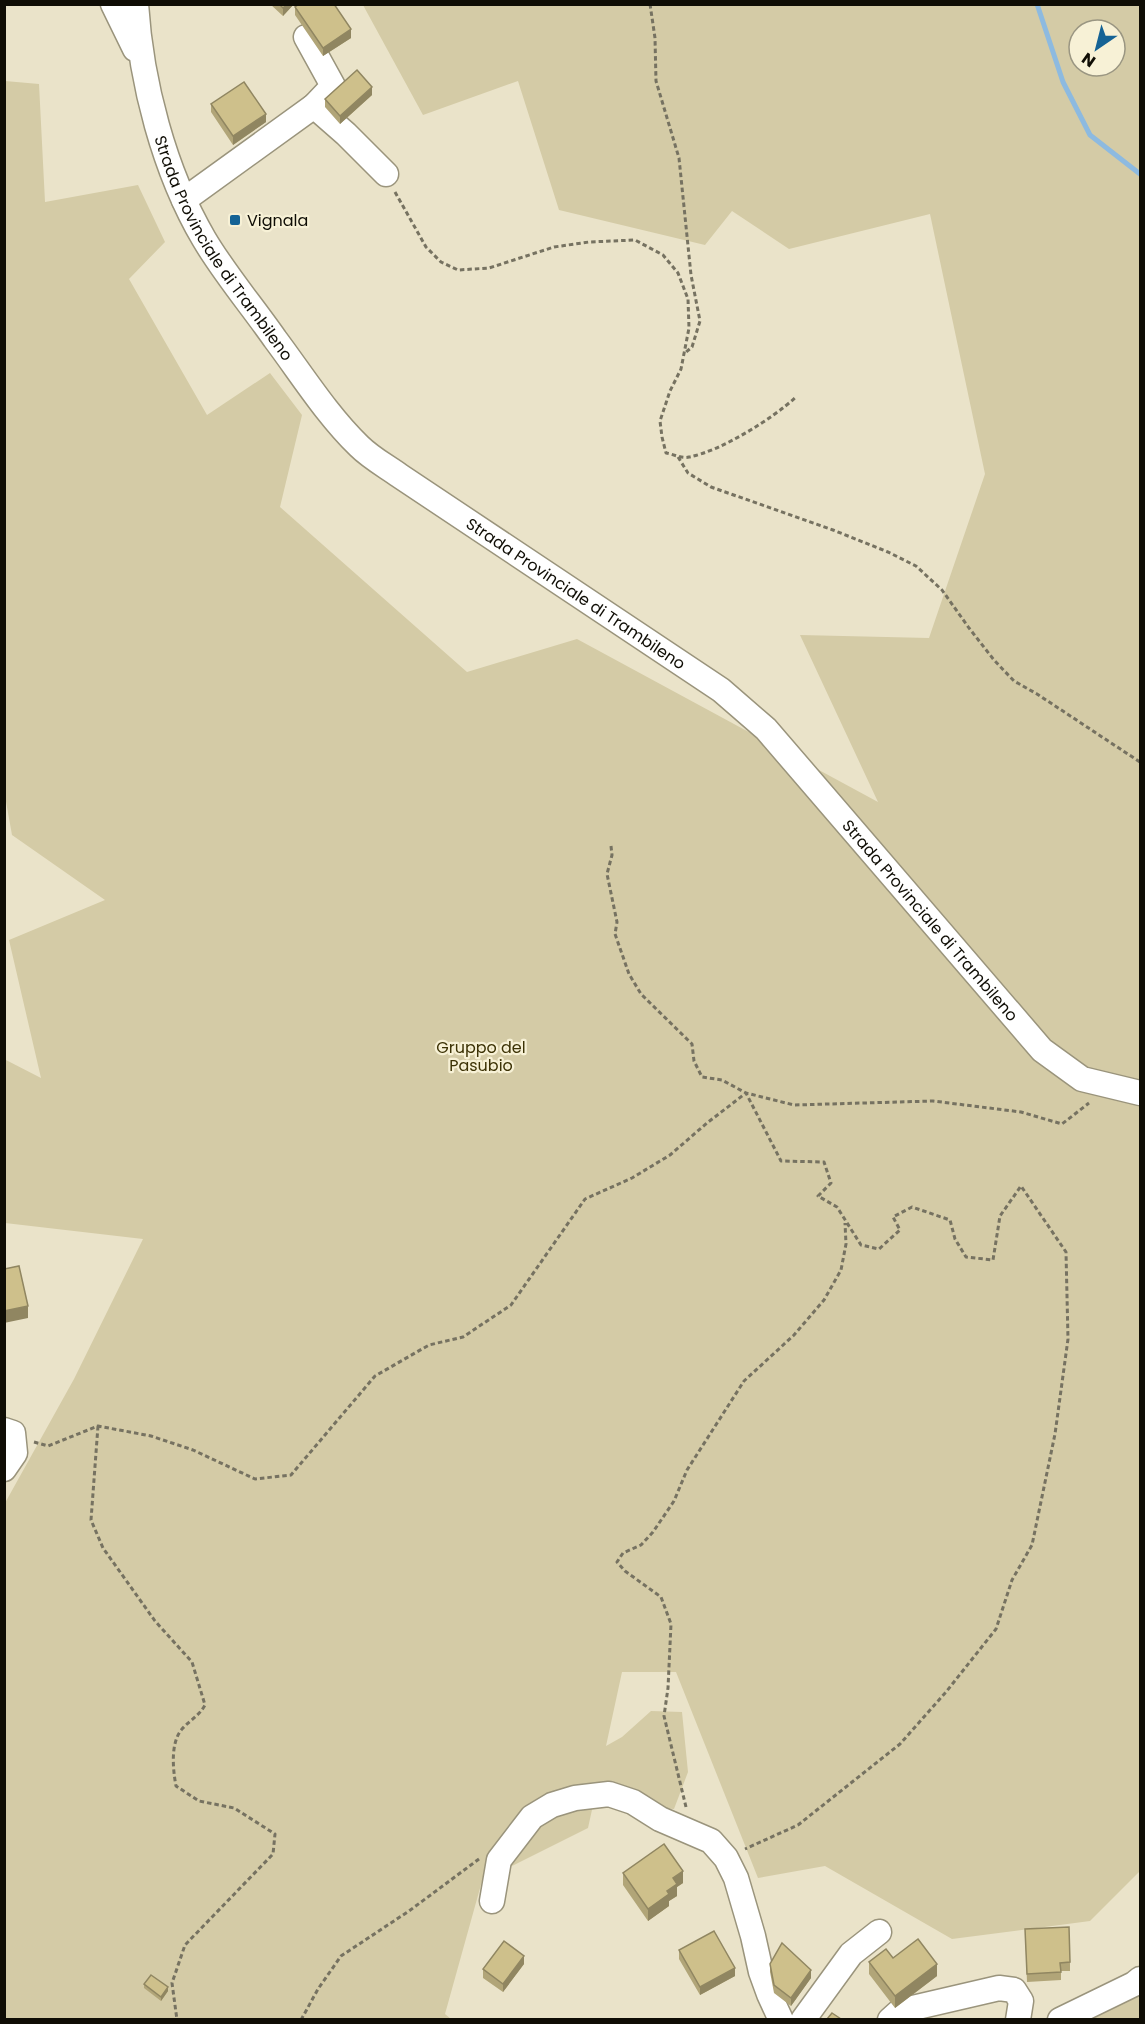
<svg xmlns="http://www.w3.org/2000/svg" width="1145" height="2024" viewBox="0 0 1145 2024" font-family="Poppins,sans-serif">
	<rect width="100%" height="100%" fill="#eae3c9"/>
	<!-- green -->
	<path fill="#d4cba6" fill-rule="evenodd" d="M363 5H1140V1871L1090 1921 952 1939 825 1866 758 1878 676 1672H622L606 1746 622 1737 651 1711 682 1712 688 1772 674 1809 660 1808 597 1787 588 1828 482 1881 445 2014 451 2019H5V1503L74 1379 143 1239 5 1223 4 1059 41 1078 9 940 105 900 12 835 5 796V81L39 84 45 202 138 185 165 242 129 279 207 415 270 373 302 415 280 507 467 672 577 639 878 802 800 635 929 638 985 474 930 214 789 249 732 211 705 245 559 210 518 81 423 115ZM1079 30H1115V66H1079Z
		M1140 1990V2019H1093Z"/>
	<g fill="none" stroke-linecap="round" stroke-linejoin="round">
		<!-- stream -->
		<path stroke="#8dbae0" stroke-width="5" d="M1037 4 1063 82 1090 135 1140 174"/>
		<!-- minor casing -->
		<g stroke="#9a947c" stroke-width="27">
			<g id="minor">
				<path d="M113 4 135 49"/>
				<path id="s1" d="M136 4C141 82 164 171 204 239 224 273 252 306 275 339 302 375 327 415 359 446 371 458 386 466 400 476L721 690 766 729 1042 1050 1082 1079 1140 1093"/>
				<path d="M314 106 346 134 386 174"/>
				<path d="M184 200 314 106 333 86 306 37"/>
				<path d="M4 1430 13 1433 15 1453 4 1469"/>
				<path d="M492 1901 499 1860 532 1817 552 1805 575 1798 609 1794 633 1802 660 1819 711 1841 726 1858 736 1878 753 1936 761 1972 769 1994 781 2020"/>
				<path d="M803 2020 851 1954 879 1932"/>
				<path d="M890 2020 900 2011 999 1988 1014 1990 1021 2001 1018 2020"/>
				<path d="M1060 2020 1134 1984 1140 1979"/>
			</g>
		</g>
		<!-- path -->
		<path stroke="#767261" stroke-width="3" stroke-dasharray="4.5 3" stroke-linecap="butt" d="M650 4 655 38 656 81 679 158 691 275 700 321 692 347 685 353
			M395 192 426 247 441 262 458 270 489 268 554 247 589 242 635 240 663 255 678 273 688 299 689 328 681 369 670 391 660 421 662 437 666 453C673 454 682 459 689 457 721 451 772 419 796 397
			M678 457 688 473 711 487 833 530 888 552 916 566 942 590 969 628 994 660 1014 681 1037 694 1140 762
			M611 846 612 855 607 874 617 922 615 934 629 974 641 994 692 1044 694 1061 702 1077 722 1080 746 1093 794 1105 933 1101 1021 1112 1062 1124 1089 1103
			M98 1426 91 1520 103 1548 155 1621 192 1662 205 1705C199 1716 190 1720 182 1729 170 1743 173 1770 176 1786L199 1801 234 1808 275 1834 273 1854 185 1945 172 1983 177 2020
			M34 1442 48 1446 98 1426 151 1436 193 1450 255 1479 291 1475 375 1376 429 1345 463 1337 511 1305 585 1199 632 1178 670 1155 707 1123 746 1093 781 1161 824 1162 831 1183 818 1196 837 1207 861 1245 879 1249 900 1230 893 1217 912 1207 950 1220 955 1239 966 1257 993 1260 1000 1216 1021 1186 1066 1252 1068 1339 1055 1434 1032 1545 1012 1580 996 1629 946 1692 900 1744 798 1825 745 1849
			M686 1807 664 1716 668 1688 671 1624 661 1597 625 1571 617 1562 623 1553 641 1545 653 1532 674 1501 687 1470 744 1381 794 1335 824 1300 841 1270 846 1244 845 1223
			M301 2020 318 1989 341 1956 409 1911 479 1859"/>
		<!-- minor -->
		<use href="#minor" stroke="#fff" stroke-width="24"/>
	</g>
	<!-- wall -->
	<path fill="#b1a578" d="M270 4H294L283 16Z
		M295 7 351 38 323 56 295 15Z
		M372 95 340 124 325 107V99Z
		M211 104 266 122 233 145 211 112Z
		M623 1873 683 1883 677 1887V1896L669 1901V1906L648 1921 623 1885Z
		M1025 1929 1070 1962V1971H1061V1980L1027 1982Z
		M679 1950 735 1976 700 1995 679 1959Z
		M893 1958 937 1976 895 2008 869 1974V1962Z
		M524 1964 503 1992 483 1978V1969Z
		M770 1964 811 1978 791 2006 774 1993 770 1972Z
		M144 1984 168 1991 161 2001 144 1988Z"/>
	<!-- shaded-wall -->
	<path fill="#908661" d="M287 4H294L283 16V8Z
		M351 29V38L323 56V48Z
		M372 87V95L340 124V116Z
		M266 114V122L233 145V136Z
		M28 1306V1318L4 1323V1311Z
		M683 1871V1883L677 1887V1896L669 1901V1906L648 1921V1909L667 1891 673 1878Z
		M524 1956V1964L503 1992V1984Z
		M937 1964V1976L895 2008V1996Z
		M735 1968V1976L700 1995V1987Z
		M811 1970V1978L791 2006V1998Z
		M168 1987V1991L161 2001V1997Z"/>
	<!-- building -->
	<path fill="#cec08b" stroke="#908661" stroke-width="1.5" d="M279 4H287L283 8Z
		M299 4H334L351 29 323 48 295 7Z
		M357 70 372 87 340 116 325 99Z
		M244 82 266 114 233 136 211 104Z
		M19 1266 28 1306 4 1311V1269Z
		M664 1844 683 1871 673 1878 677 1884 667 1891 669 1894 648 1909 623 1873Z
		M1069 1927 1070 1962 1060 1963 1061 1972 1027 1974 1025 1929Z
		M714 1931 735 1968 700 1987 679 1950Z
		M918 1939 937 1964 895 1996 869 1962 886 1949 893 1958Z
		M504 1941 524 1956 503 1984 483 1969Z
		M782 1943 811 1970 791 1998 774 1985 770 1964Z
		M151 1975 168 1987 161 1997 144 1984Z
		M832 2013 841 2019H827Z"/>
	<!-- markers -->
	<rect fill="#156395" stroke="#f7f1d6" stroke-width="2" x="229" y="214" width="12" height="12" rx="3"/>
	<g text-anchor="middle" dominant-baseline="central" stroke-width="4.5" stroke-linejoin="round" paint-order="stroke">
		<!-- poi labels -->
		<g font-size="16" fill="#0f0d05" stroke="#f7f1d6" text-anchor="start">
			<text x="247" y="220">Vignala</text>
		</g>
		<!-- street labels -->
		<g font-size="16" fill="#0f0d05" stroke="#f7f1d6">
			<text stroke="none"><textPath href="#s1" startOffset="264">Strada Provinciale di Trambileno</textPath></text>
			<text stroke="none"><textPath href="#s1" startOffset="768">Strada Provinciale di Trambileno</textPath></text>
			<text stroke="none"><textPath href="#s1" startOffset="1254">Strada Provinciale di Trambileno</textPath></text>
		</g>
		<!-- park labels -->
		<g font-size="16" fill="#3c3205" stroke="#f7f1d6">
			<text x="481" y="1047">Gruppo del<tspan x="481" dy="18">Pasubio</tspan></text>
		</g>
	</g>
	<!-- border -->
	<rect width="1145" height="2024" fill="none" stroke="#0f0d05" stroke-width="12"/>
	<!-- north arrow -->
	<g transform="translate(1097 48) rotate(215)"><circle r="28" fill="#f7f1d6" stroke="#9a9682" stroke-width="1.5"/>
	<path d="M0-4.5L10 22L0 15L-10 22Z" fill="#156395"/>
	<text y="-9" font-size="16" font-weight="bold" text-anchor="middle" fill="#0f0d05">N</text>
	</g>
</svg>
